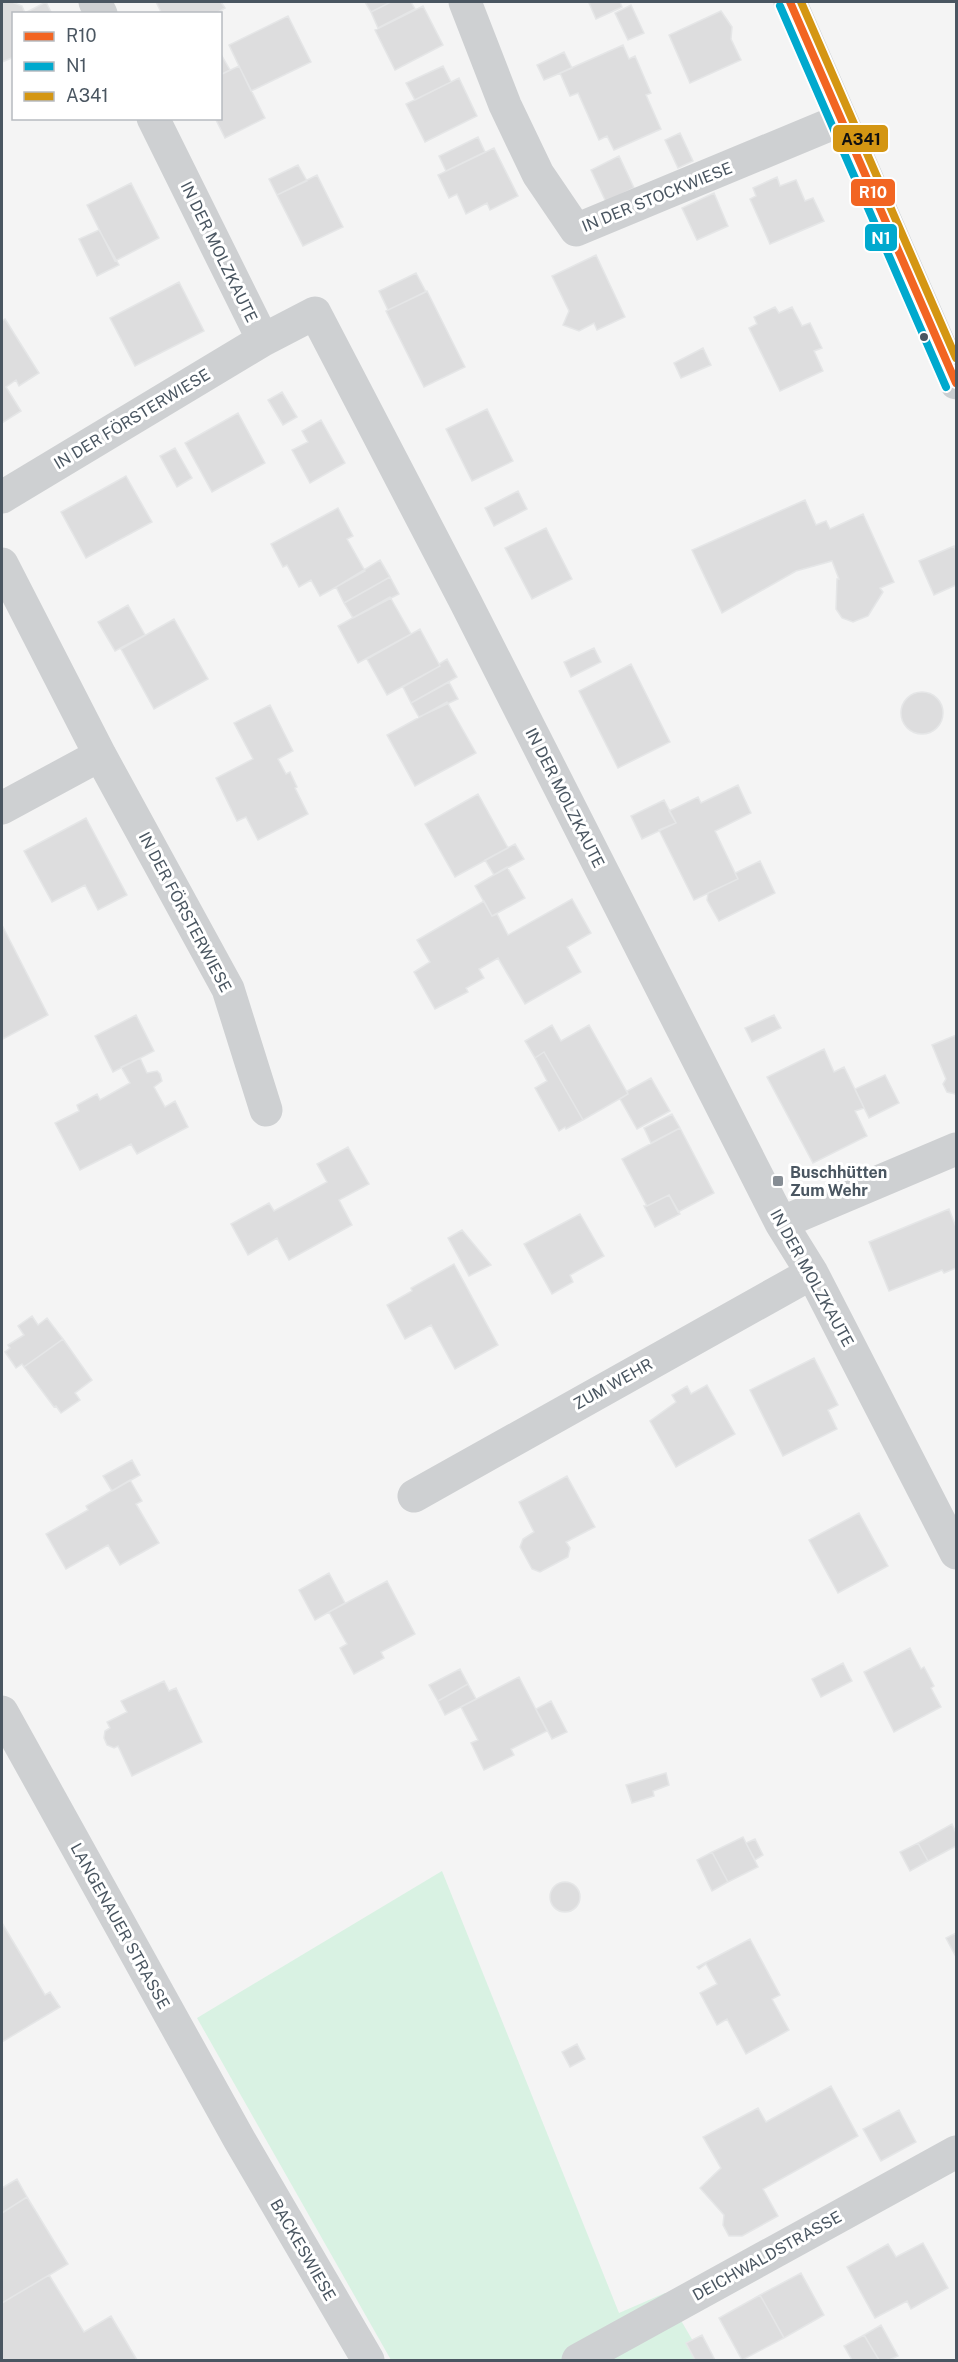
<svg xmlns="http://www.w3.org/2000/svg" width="958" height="2362" viewBox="0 0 958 2362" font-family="'Public Sans',sans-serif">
	<rect width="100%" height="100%" fill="#f4f4f4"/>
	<!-- green -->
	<path fill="#d9f2e3" d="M442 1871 619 2313 665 2293 704 2360H391L197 2018Z"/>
	<!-- building -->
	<path fill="#ddddde" stroke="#e5e6e7" stroke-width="1.5" d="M2 2H12L22 6 25 13 46 2 52 14H14V57L2 62Z
		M156 2H221L225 8 215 14H162Z
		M365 2H391L371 12Z
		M391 2H411L415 9 378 28 371 12Z
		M593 2H620L622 7 596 19 589 3Z
		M631 5 644 33 628 40 615 13Z
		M423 6 443 45 395 70 375 30Z
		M721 11 732 27 731 39 741 60 690 83 669 35Z
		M288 16 311 62 251 91 229 45Z
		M623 45 629 59 635 56 651 93 646 95 661 129 614 150 607 136 599 140 578 93 570 96 560 73Z
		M564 52 572 68 544 80 537 65Z
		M222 56 230 70 220 75V57Z
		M239 66 265 118 225 138 215 118H220V75Z
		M443 66 451 82 415 100 406 83Z
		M459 78 477 116 425 142 406 104Z
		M680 133 693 161 678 168 665 140Z
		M478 137 485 152 446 171 439 156Z
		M494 148 518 196 490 210 487 203 466 214 457 194 449 198 438 175Z
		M619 156 634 188 606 202 591 170Z
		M298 165 307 181 277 195 269 179Z
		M317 175 343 227 303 246 277 195Z
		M777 177 780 186 796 180 805 201 813 198 824 221 770 244 750 199 756 196 753 188Z
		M131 183 159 238 115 261 87 205Z
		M714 193 728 226 697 240 682 208Z
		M99 230 119 265 97 276 79 239Z
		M596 255 625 317 597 330 594 323 579 331 563 325 569 311 552 276Z
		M416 273 426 292 388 310 379 291Z
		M179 282 204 331 135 366 110 318Z
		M427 291 465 367 424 387 386 311Z
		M775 307 779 313 792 307 802 326 810 323 822 348 814 351 823 371 780 391 749 328 757 324 754 317Z
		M5 319 39 373 19 386 16 380 6 387 21 411 2 423V321Z
		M703 348 711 365 681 378 674 363Z
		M282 392 297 417 283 425 268 400Z
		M487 409 513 461 472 481 446 429Z
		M238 413 265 463 212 492 185 443Z
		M321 420 345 463 310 483 292 450 308 442 302 431Z
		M175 448 192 478 177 487 160 456Z
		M126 476 152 522 86 558 61 512Z
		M518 491 527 509 494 526 485 508Z
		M805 500 816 525 826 521 830 529 863 514 894 582 880 588 883 592 868 616 853 622 842 618 836 609 837 579H839L832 561 796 571 722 613 692 550Z
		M338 508 353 536 347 539 365 571 320 596 311 580 299 587 287 565 283 567 271 544Z
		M546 528 572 579 532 599 505 548Z
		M954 546 956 551V585L934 595 919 561Z
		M380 560 390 577 344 603 336 587Z
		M390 577 399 594 353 618 344 603Z
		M390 597 411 634 358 663 338 626Z
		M128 605 145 635 115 651 98 622Z
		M174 619 208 679 154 709 121 649Z
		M420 629 440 666 387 695 367 659Z
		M594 648 601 662 571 677 564 662Z
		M447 659 457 677 411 703 403 687 440 666 439 664Z
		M631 664 670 742 618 768 579 691Z
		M449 682 458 699 419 717 411 703Z
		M901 713a21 21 0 1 1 42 0a21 21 0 1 1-42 0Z
		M447 702 476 753 415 786 387 735Z
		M270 705 293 751 278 759 286 774 290 772 297 787 295 788 308 814 258 840 246 817 237 821 216 778 253 759 234 723Z
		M738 785 751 813 715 831 738 879 694 900 659 830 676 823 669 811 698 797 701 803Z
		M478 794 508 848 455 877 425 824Z
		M664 800 676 823 642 839 631 816Z
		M86 818 127 895 98 910 85 885 52 902 24 851Z
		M515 844 524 859 494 875 485 860Z
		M760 861 775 893 719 921 707 900 708 893 738 879 735 873Z
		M507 867 525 898 492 916 475 886Z
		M572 899 591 933 567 947 581 972 525 1004 498 958 479 969 484 978 466 988 468 992 435 1009 414 972 430 962 417 940 484 901 492 916 497 914 508 935Z
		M2 925 48 1015 3 1039 2 1035Z
		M136 1015 154 1051 113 1072 95 1036Z
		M774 1015 781 1028 752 1042 745 1028Z
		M552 1025 561 1041 589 1025 628 1094 583 1120 544 1052 535 1058 525 1041Z
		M956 1035V1094H955L947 1092 943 1084 946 1079 932 1045Z
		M824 1049 834 1072 844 1067 864 1108 855 1111 867 1136 813 1163 767 1077Z
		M544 1052 583 1120 566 1129 565 1127 559 1131 535 1088 547 1081 535 1058Z
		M140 1058 147 1073 157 1071 160 1074 162 1081 154 1087 165 1107 175 1101 188 1127 137 1154 131 1144 80 1170 55 1123 79 1111 77 1105 97 1094 100 1100 130 1083 121 1067Z
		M885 1075 899 1103 869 1118 855 1089Z
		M651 1078 670 1111 637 1129 620 1099 628 1094 627 1091Z
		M672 1114 680 1128 651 1143 644 1128Z
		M680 1128 714 1193 678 1212 669 1195 647 1206 622 1159Z
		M348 1147 369 1184 339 1200 352 1225 289 1260 277 1238 248 1255 231 1224 269 1203 274 1211 327 1182 317 1164Z
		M669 1195 680 1214 655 1227 644 1206H647Z
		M949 1209 956 1227V1268L944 1273 942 1270 889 1291 869 1242Z
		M580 1214 604 1256 570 1275 573 1282 552 1294 524 1244Z
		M462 1230 491 1265 469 1276 448 1238Z
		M454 1264 498 1345 455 1369 431 1325 405 1339 387 1305 412 1291 411 1288Z
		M32 1316 38 1325 47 1318 63 1339 24 1367 22 1364 16 1368 5 1352 10 1348 8 1345 24 1335 18 1326Z
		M63 1339 92 1380 75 1393 80 1400 61 1413 56 1406 54 1407 24 1367Z
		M814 1358 838 1405 828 1410 837 1429 783 1456 750 1390Z
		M707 1385 735 1434 676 1467 650 1421 676 1402 672 1395 687 1386 691 1394Z
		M132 1460 140 1475 112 1491 103 1476Z
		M567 1476 595 1527 566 1542 570 1548 568 1557 540 1572 532 1569 520 1547 523 1539 534 1532 519 1502Z
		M130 1480 142 1501 136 1504 159 1543 120 1565 108 1545 66 1569 46 1534 88 1510 86 1506Z
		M859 1513 888 1566 838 1593 809 1540Z
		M329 1573 345 1603 315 1620 299 1590Z
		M387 1581 415 1634 381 1652 384 1658 354 1674 340 1648 347 1644 329 1612Z
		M910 1648 921 1669 924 1667 934 1686 931 1688 941 1707 894 1732 864 1672Z
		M843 1663 852 1681 821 1697 812 1679Z
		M460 1669 468 1684 438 1701 429 1685Z
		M519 1677 547 1731 511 1749 514 1755 484 1770 471 1743 478 1740 461 1707Z
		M164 1681 169 1691 176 1688 202 1742 132 1776 118 1746 114 1748 107 1745 104 1738 105 1731 110 1728 107 1722 127 1712 121 1701Z
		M468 1684 476 1699 445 1715 438 1701Z
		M551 1701 567 1732 552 1739 536 1709Z
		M666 1773 669 1785 653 1791 654 1796 632 1803 626 1785Z
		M952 1824 956 1833V1846L928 1861 918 1843Z
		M743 1837 758 1867 728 1882 712 1852Z
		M755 1839 763 1855 755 1860 746 1843Z
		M918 1843 928 1861 910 1871 900 1852Z
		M712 1852 728 1882 712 1891 697 1860Z
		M550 1897a15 15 0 1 1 30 0a15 15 0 1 1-30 0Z
		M2 1923 45 1995 50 1992 60 2007 2 2042Z
		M956 1933V1957L946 1938Z
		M750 1939 780 1995 772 1999 789 2030 746 2054 727 2019 717 2025 700 1993 717 1984 706 1964 699 1969 697 1967Z
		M577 2044 585 2059 570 2067 562 2052Z
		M831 2086 858 2136 763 2189 778 2216 742 2236H729L723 2225 724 2215 700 2188 721 2168 703 2137 758 2108 766 2122Z
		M899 2110 916 2142 881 2161 863 2129Z
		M17 2179 27 2197 2 2213V2188Z
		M27 2197 68 2264 2 2303V2213Z
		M923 2243 948 2288 911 2309 907 2301 875 2318 847 2267 888 2244 896 2257Z
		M801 2273 824 2315 784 2338 760 2295Z
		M49 2275 84 2332 111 2316 137 2360H2V2303Z
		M760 2295 784 2338 742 2360 719 2318Z
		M881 2325 898 2356 889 2360H879L864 2335Z
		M702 2335 715 2360H695L686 2343Z
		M864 2335 879 2360H852L844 2346Z"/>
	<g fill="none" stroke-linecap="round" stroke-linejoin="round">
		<!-- minor -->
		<path stroke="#ced0d2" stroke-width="33" d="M95 2 101 14
			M465 2 505 105 538 174 576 230 841 120
			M153 118 263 340
			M2 497 263 340 315 313 465 601 781 1223 812 1273 956 1553
			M2 564 100 755 228 989 266 1110
			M2 808 100 755
			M781 1223 956 1149
			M414 1496 812 1273
			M2 1712 239 2139 368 2360
			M578 2360 956 2152"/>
		<!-- major -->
		<path stroke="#caced1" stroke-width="33" d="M790 2 956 383"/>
		<!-- bus-1 casing -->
		<g stroke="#fff" stroke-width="12">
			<path id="bus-1" d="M790 2 956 383"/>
		</g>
		<!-- bus-2 casing -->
		<g stroke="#fff" stroke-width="12">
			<path id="bus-2" d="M780 6 946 387"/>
		</g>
		<!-- bus-3 casing -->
		<g stroke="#fff" stroke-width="12">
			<path id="bus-3" d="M801 2 956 358"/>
		</g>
		<!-- bus-1 -->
		<use href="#bus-1" stroke="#f26522" stroke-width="8"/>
		<!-- bus-2 -->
		<use href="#bus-2" stroke="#00a9ce" stroke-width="8"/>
		<!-- bus-3 -->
		<use href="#bus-3" stroke="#d49613" stroke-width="8"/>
	</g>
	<!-- markers -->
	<circle fill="#4a5661" stroke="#fff" stroke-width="2" cx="924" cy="337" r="5"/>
	<rect fill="#868d94" stroke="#fff" stroke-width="2" x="772" y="1175" width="12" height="12" rx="3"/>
	<g text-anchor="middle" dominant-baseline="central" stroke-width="6" stroke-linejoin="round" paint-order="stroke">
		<!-- street labels -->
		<g font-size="16" fill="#4a5661" stroke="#fff">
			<text transform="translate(657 197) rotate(-22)">IN DER STOCKWIESE</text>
			<text transform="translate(219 252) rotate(64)">IN DER MOLZKAUTE</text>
			<text transform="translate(132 419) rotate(-31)">IN DER FÖRSTERWIESE</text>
			<text transform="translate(565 798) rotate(63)">IN DER MOLZKAUTE</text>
			<text transform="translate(185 912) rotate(62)">IN DER FÖRSTERWIESE</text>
			<text transform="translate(812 1278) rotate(61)">IN DER MOLZKAUTE</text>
			<text transform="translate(613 1384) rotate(-29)">ZUM WEHR</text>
			<text transform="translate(120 1926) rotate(61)">LANGENAUER STRASSE</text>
			<text transform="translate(303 2250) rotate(60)">BACKESWIESE</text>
			<text transform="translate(767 2256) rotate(-29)">DEICHWALDSTRASSE</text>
		</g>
		<!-- poi labels -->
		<g font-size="16" font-weight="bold" fill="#4a5661" stroke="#fff" text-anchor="start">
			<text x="790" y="1172">Buschhütten<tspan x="790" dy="18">Zum Wehr</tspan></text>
		</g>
	</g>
	<g stroke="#fff" stroke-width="2">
		<rect x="832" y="124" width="57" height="29" rx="6" fill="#d49613"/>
		<rect x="850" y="178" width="46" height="29" rx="6" fill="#f26522"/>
		<rect x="864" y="223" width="34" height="29" rx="6" fill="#00a9ce"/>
	</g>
	<g font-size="16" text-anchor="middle" font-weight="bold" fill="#fff">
		<text x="873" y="198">R10</text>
		<text x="881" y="244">N1</text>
	</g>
	<g font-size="16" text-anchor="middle" font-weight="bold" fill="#111">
		<text x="861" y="145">A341</text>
	</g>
	<!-- border -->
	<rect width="958" height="2362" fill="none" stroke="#4a5661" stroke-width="6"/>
	<!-- legend -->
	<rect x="12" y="12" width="210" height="108" fill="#ffffff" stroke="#b7bbc0" stroke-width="1.5"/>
	<rect x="24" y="32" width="30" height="9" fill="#f26522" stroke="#b7bbc0" stroke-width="1.5"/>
	<text x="66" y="42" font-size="18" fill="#4a5661">R10</text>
	<rect x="24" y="62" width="30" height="9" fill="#00a9ce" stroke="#b7bbc0" stroke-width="1.5"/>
	<text x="66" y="72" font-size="18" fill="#4a5661">N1</text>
	<rect x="24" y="92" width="30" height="9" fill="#d49613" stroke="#b7bbc0" stroke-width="1.5"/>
	<text x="66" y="102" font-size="18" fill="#4a5661">A341</text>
</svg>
